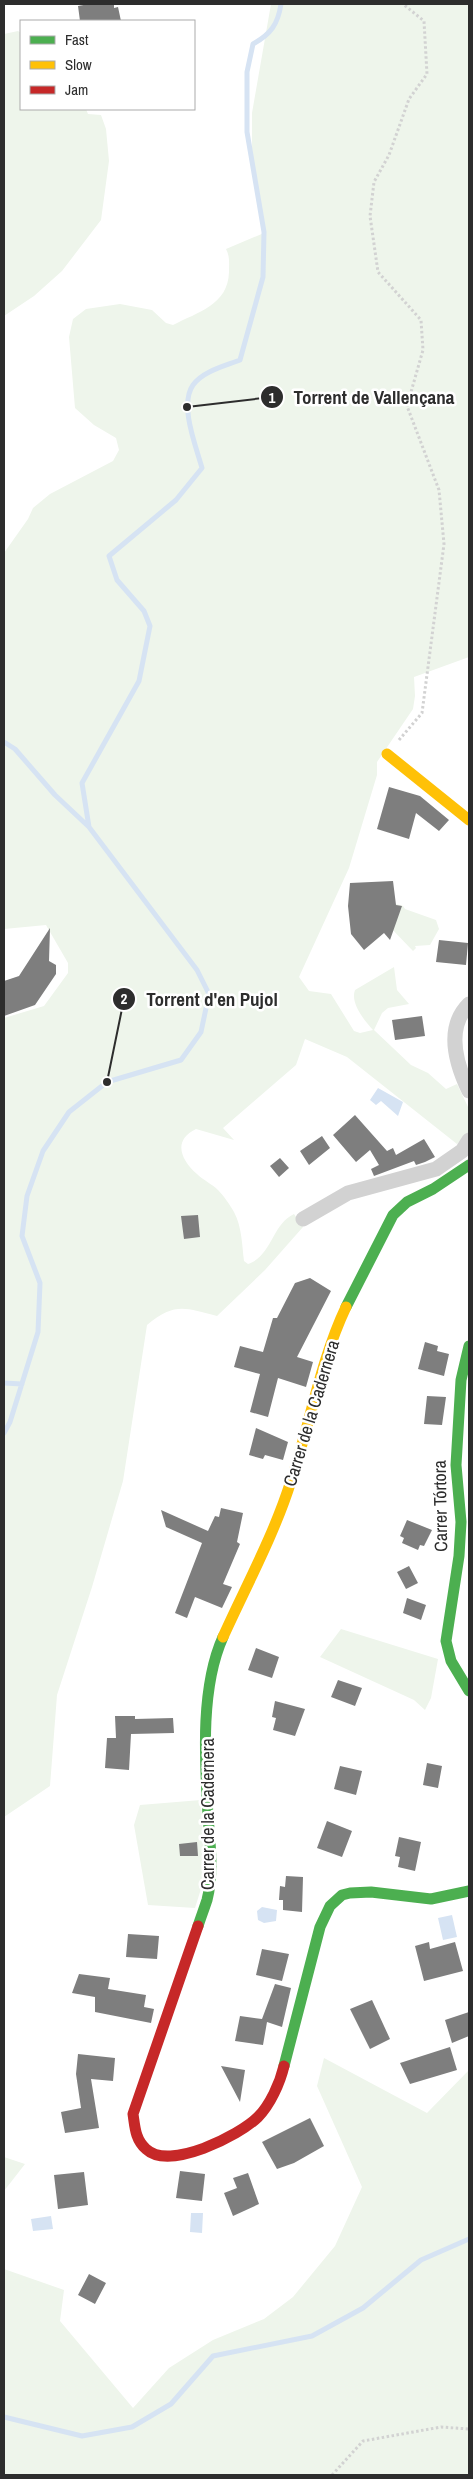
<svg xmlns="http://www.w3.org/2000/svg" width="473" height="2479" viewBox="0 0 473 2479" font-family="'Archivo Narrow',sans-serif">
	<rect width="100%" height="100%" fill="#fff"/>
	<!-- green -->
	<path fill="#eef5eb" d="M271 4H469V657L414 677 415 696 413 709 377 762V775L349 868 299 977 309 991 331 994 354 1031 360 1033 373 1030C364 1020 350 1003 355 990L394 967 397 990 409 1004 388 1008 382 1013 374 1030 411 1065 428 1073 446 1089 457 1084 469 1109V1132L457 1144 347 1057 305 1039 296 1065 223 1128 234 1140 196 1129C173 1140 180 1159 197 1174 203 1180 212 1184 218 1190 224 1196 230 1205 234 1212 242 1227 242 1245 244 1261L248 1264C272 1256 272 1224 294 1214L303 1227 265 1270 217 1316C185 1308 175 1302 147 1325L123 1481 92 1587 57 1695 50 1786 4 1817V1018L44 1006 68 973V963L46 925 4 929V553L28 519 33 508 50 494 113 461 119 450 116 438 94 425 75 408 69 337 73 319 86 309 120 304 152 310 166 323 173 325C198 312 228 305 229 272 229 264 230 256 226 249L264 233 252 170V113Z
		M18 31 21 33V109H86L88 114 101 115 106 129 109 161 101 220 62 271 34 296 4 316V34Z
		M396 904 403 906 405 909 436 920 439 929 430 945 415 946 416 948 413 951 387 924Z
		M341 1629 438 1659 431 1698 425 1710 414 1700 320 1657Z
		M201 1800 205 1876 195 1908 148 1905 134 1825 140 1805Z
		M324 2058 427 2113 469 2070V2475H4V2269L64 2290 60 2321 133 2408 169 2368 213 2340 264 2319 293 2297 335 2246 362 2187 317 2086Z
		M4 2157 25 2164 4 2191Z"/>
	<!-- water -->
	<path fill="#d6e3f3" d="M378 1088 403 1102 398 1116 381 1101 376 1105 370 1100Z
		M262 1907 277 1910 276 1921 264 1923 258 1920 257 1911Z
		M452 1915 457 1937 443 1940 438 1918Z
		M191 2213H203L202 2233 190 2232Z
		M51 2216 53 2229 33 2231 31 2219Z"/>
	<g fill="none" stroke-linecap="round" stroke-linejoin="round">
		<!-- stream -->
		<path stroke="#d6e3f3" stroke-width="5" d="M4 742 15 749 55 795 89 827 197 970 209 994 201 1032 181 1060 107 1082 69 1112 43 1151 27 1196 22 1236 40 1283 38 1332 10 1422 4 1433
			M89 827 82 783 139 681 150 626 144 611 117 580 109 556 176 500 202 468C196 446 179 405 193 385 203 371 225 366 240 360L263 277 264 232 247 132V72L253 44C271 34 278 24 281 4
			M4 1383 22 1384
			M4 2417 82 2436 132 2427 171 2404 213 2356 312 2336 363 2308 421 2260 469 2239"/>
	</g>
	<!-- building -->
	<path fill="#7e7e7e" d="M89 4H114V8L118 7 121 21H80L78 6Z
		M389 787 420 796 449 820 439 831 416 813 409 839 377 829Z
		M393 881 396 905 402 906 390 940 384 933 364 950 351 934 348 906 350 883Z
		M50 928 49 961 56 965V974L35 1005 4 1016V981L19 976Z
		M439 940 468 943 466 965 436 962Z
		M422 1016 425 1036 395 1040 392 1020Z
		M355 1115 387 1151 393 1148 396 1155 424 1139 435 1157 425 1162 416 1165 414 1161 374 1176 371 1169 379 1165 370 1150 356 1162 333 1135Z
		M322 1136 330 1148 309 1165 300 1151Z
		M280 1158 289 1168 279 1177 270 1166Z
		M198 1215 200 1237 184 1239 181 1216Z
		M310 1278 331 1291 297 1357 313 1362 306 1387 278 1378 268 1417 250 1412 260 1374 234 1367 240 1346 263 1352 273 1318H277L295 1283Z
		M425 1342 438 1346 437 1351 449 1354 444 1376 418 1369Z
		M427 1396 446 1397 442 1425 424 1424Z
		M256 1428 288 1442 283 1460 265 1455 263 1459 249 1455Z
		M221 1508 243 1513 237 1542 240 1544 223 1584 232 1587 222 1608 195 1597 187 1618 175 1613 202 1543 166 1527 161 1510 208 1531 215 1516 219 1517Z
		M407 1520 432 1530 424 1546 420 1545 418 1550 402 1543 404 1538 400 1536Z
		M409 1566 418 1583 406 1589 397 1572Z
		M407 1598 426 1605 421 1620 403 1613Z
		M256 1648 279 1657 272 1678 248 1670Z
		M338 1680 362 1688 355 1706 331 1697Z
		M275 1701 305 1709 295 1736 273 1730 276 1718 272 1717Z
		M115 1716H135V1719L173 1718 174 1733 131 1734 129 1770 105 1768 107 1738H116Z
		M427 1763 442 1766 438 1788 423 1785Z
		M340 1766 362 1771 356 1795 334 1789Z
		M327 1821 352 1831 342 1857 317 1848Z
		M399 1837 421 1842 415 1871 398 1867 400 1857 395 1856Z
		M197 1842 198 1856H180L179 1844Z
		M286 1876 303 1877 302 1912 283 1910V1900H279L280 1886 285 1887Z
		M128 1934 159 1936 157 1959 126 1957Z
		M429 1942 430 1949 455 1942 463 1971 424 1981 415 1946Z
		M262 1949 289 1954 282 1981 256 1975Z
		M79 1974 110 1978 108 1989 146 1995 144 2007 154 2009 151 2023 95 2012V1997L72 1993Z
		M275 1984 291 1988 282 2027 267 2022 263 2045 235 2041 240 2016 262 2019Z
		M372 2000 390 2039 370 2049 350 2009Z
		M469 2012V2036L452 2043 445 2020Z
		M450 2047 457 2070 410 2084 400 2063Z
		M78 2054 115 2058 113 2081 91 2079 99 2128 65 2133 61 2112 81 2108 76 2074Z
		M221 2066 245 2070 240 2102Z
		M310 2118 324 2146 294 2163 277 2169 262 2142Z
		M180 2171 205 2174 202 2201 176 2198Z
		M84 2172 88 2205 58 2209 54 2175Z
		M248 2173 259 2204 233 2216 224 2193 237 2188 233 2178Z
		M89 2274 106 2283 95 2304 78 2295Z"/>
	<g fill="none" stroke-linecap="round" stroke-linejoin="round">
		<!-- path -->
		<path stroke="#d2d2d2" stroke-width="3" stroke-dasharray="2.5 2.5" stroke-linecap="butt" d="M399 740 422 713 444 544 439 490 407 406 423 350 421 320 378 272 370 216 374 182 389 155 409 99 427 74 424 21 403 4
			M332 2475 363 2441 441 2427 469 2429"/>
		<!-- street -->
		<path stroke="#d2d2d2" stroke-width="15" d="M469 1004C445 1028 456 1064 469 1091
			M303 1219 348 1193 436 1169 462 1151 469 1140"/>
		<!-- fast -->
		<path stroke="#4caf50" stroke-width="11" d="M346 1307 393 1215 407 1202 433 1189 469 1165
			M469 1346 461 1380 456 1465 461 1522 459 1556 446 1641 451 1661 469 1691
			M198 1926C201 1917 204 1909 207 1900 214 1873 210 1843 208 1816 205 1761 200 1688 223 1637
			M284 2066 320 1927 330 1906 342 1895 350 1893 371 1892 431 1899 469 1891"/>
		<!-- slow -->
		<path stroke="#ffc107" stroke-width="11" d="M387 754 469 820
			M223 1637C246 1586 274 1535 291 1481 310 1424 320 1362 346 1307"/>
		<!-- jam -->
		<path stroke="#c62828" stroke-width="11" d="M198 1926 133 2114C135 2127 135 2139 146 2149 169 2171 239 2136 258 2117 270 2105 280 2083 284 2066"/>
	</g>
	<g text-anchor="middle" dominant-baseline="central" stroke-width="5" stroke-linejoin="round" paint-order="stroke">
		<!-- street labels -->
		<g font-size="18" fill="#2d2d2d" stroke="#fff">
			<text transform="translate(311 1413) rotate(-73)">Carrer de la Cadernera</text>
			<text transform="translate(440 1506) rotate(-91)">Carrer Tórtora</text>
			<text transform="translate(207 1814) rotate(-90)">Carrer de la Cadernera</text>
		</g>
	</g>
	<!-- callouts -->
	<path fill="none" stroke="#2d2d2d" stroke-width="2" d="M187 407L272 397M107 1082L124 999"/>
	<g fill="#2d2d2d" stroke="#fff" stroke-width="2">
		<circle cx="187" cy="407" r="5"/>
		<circle cx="107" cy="1082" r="5"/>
		<circle cx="272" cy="397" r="12"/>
		<circle cx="124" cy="999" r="12"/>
	</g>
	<g font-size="15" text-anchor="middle" font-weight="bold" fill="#fff">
		<text x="272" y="403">1</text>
		<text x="124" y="1004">2</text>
	</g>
	<g font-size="19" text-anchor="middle" font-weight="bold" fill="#2d2d2d" stroke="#fff" stroke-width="5" stroke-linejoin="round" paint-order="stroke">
		<text x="374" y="404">Torrent de Vallençana</text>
		<text x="212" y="1006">Torrent d'en Pujol</text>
	</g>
	<!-- border -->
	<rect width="473" height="2479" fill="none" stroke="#2d2d2d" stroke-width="10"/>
	<!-- legend -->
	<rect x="20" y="20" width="175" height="90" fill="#ffffff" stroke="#ababab"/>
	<rect x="30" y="36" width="25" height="8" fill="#4caf50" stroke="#ababab"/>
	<text x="65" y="45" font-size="15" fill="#2d2d2d">Fast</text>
	<rect x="30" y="61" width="25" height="8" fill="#ffc107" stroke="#ababab"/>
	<text x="65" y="70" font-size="15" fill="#2d2d2d">Slow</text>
	<rect x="30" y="86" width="25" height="8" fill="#c62828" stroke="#ababab"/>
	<text x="65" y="95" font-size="15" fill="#2d2d2d">Jam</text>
</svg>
